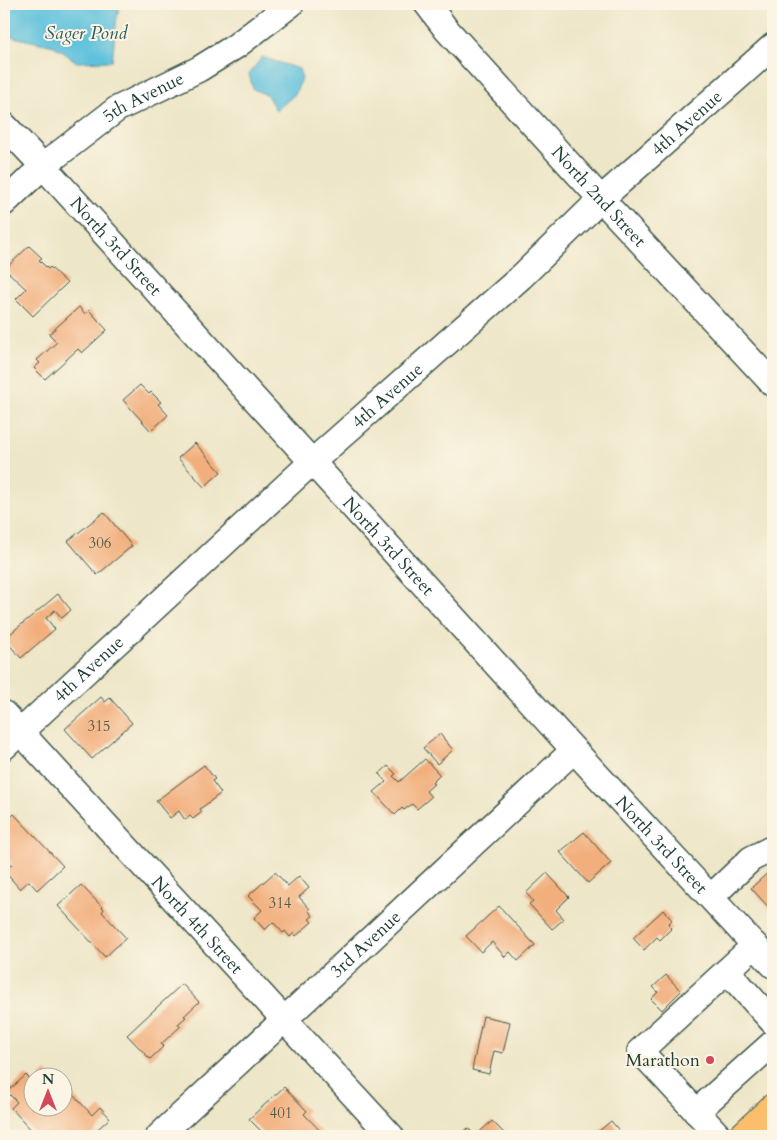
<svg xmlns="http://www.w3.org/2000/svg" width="777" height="1140" viewBox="0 0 777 1140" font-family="Cardo,serif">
	<rect width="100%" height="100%" fill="#fcf5e5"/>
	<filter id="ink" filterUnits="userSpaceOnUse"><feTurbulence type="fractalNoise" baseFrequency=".02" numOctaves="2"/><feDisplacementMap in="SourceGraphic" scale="10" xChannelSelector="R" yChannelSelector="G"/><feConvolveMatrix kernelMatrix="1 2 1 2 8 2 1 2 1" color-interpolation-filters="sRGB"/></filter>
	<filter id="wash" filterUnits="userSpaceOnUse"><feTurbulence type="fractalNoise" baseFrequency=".0096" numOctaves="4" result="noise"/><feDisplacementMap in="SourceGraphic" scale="20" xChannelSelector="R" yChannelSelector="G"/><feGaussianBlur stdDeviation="1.12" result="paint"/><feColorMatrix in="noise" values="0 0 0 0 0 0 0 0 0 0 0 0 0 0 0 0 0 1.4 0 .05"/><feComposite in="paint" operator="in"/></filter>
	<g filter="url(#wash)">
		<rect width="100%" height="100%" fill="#eee6c8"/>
		<!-- water -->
		<path fill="#5ec1dd" stroke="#3e7f88" d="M4 4H121L117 16 112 61 77 62 54 46 4 35Z
			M262 57 299 69 302 79 295 94 276 111 267 95 253 89 249 74Z"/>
		<g id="blocks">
			<!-- building -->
			<path fill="#f2af7d" d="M29 246 42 258 39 260 48 269 50 267 67 283 33 316 16 299 26 289 5 269Z
				M79 307 85 314 89 310 107 330 82 353 78 349 45 379 34 368 40 363 37 360 57 342 49 334Z
				M140 385 149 394 151 392 161 402 158 404 168 415 151 431 123 400Z
				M195 443 221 472 204 487 178 458Z
				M104 512 132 546 97 575 68 541Z
				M58 594 71 610 62 618 55 610 46 618 55 629 21 658 4 639Z
				M101 697 105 702 110 698 132 723 92 759 65 729Z
				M440 734 453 750 437 764 423 748Z
				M425 759 440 775 432 783 434 784 426 791 431 797 417 809 412 804 404 810 402 808 395 815 374 792 386 782 379 774 388 766 396 774 393 776 399 782Z
				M204 765 215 779 212 781 221 793 200 809 202 812 193 819 190 816 185 820 179 811 170 818 156 801Z
				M14 814 63 866 37 890 29 881 20 889 4 871 12 864 4 855V824Z
				M584 832 611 863 588 883 560 852Z
				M773 868V912L751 888Z
				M275 872 288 886 299 876 309 888 299 897 310 909 308 910 313 916 309 919 312 922 296 936 294 933 290 937 285 931 283 933 273 922 265 930 254 918 262 910 248 896Z
				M547 873 569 897 556 910 564 919 552 929 529 904 533 901 526 893Z
				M81 885 104 909 102 912 126 938 105 957 58 906Z
				M499 906 535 945 518 961 510 952 505 957 492 942 481 952 466 936Z
				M663 910 672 920 668 924 672 928 660 940 657 937 644 950 633 938Z
				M666 975 681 991 662 1010 651 999 658 992 653 987Z
				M182 984 199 1002 184 1016 186 1017 178 1024 181 1026 161 1044 164 1046 150 1059 127 1035Z
				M483 1016 510 1022 503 1053 494 1051 489 1074 472 1070Z
				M46 1071 52 1078H39Z
				M26 1075 32 1081V1108H62V1089L64 1090 67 1088 92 1115 100 1107 110 1118 90 1136H44L39 1132 36 1135 11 1108 17 1102 7 1092Z
				M284 1087 307 1111 304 1114 325 1136H266L249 1119Z
				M492 1121 507 1136H475Z
				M611 1121 624 1136H593Z
				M468 1128 475 1136H459Z"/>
		</g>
	</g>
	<g filter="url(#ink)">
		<use href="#blocks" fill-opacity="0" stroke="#3e564a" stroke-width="1"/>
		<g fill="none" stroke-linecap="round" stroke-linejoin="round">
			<!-- minor casing -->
			<g stroke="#3e564a" stroke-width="28">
				<g id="minor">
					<path id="s1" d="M427 4 446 29 601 199 773 384"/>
					<path id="s2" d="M4 125 43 166 574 750 773 965"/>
					<path id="s3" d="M4 203 43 166 117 109 199 69 236 46 291 4"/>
					<path id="s4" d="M4 714 391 1136"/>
					<path id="s5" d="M4 747 312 462 521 277 601 199 773 46"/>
					<path d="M711 897 751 859 773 848"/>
					<path d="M727 971 773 1022"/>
					<path d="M696 1112 773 1043"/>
					<path id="s6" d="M159 1136 574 750"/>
					<path d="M719 1136 640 1051 755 945"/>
				</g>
			</g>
			<!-- major casing -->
			<g stroke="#3e564a" stroke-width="30">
				<path id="major" d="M743 1136 773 1108"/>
			</g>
			<!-- minor -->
			<use href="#minor" stroke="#fff" stroke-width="25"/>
			<!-- major -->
			<use href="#major" stroke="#fabe6d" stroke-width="28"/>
		</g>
	</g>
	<!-- markers -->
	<circle fill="#d1495b" stroke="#fcf5e5" stroke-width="2" cx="710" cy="1060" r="5"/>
	<g text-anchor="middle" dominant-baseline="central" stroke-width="4" stroke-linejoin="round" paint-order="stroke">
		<!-- number labels -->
		<g font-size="15" fill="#545a46">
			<text x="100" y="543">306</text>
			<text x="99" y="726">315</text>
			<text x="280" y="903">314</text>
			<text x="281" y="1113">401</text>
		</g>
		<!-- street labels -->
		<g font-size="18" fill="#1f3d34" stroke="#fcf5e5">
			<text stroke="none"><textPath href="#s3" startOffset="176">5th Avenue</textPath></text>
			<text stroke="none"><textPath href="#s5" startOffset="925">4th Avenue</textPath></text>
			<text stroke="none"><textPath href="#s1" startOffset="258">North 2nd Street</textPath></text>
			<text stroke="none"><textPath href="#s2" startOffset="165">North 3rd Street</textPath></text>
			<text stroke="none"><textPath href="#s5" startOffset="520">4th Avenue</textPath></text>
			<text stroke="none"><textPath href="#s2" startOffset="570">North 3rd Street</textPath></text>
			<text stroke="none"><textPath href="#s5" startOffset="115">4th Avenue</textPath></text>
			<text stroke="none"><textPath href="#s2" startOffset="975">North 3rd Street</textPath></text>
			<text stroke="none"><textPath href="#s4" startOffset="286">North 4th Street</textPath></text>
			<text stroke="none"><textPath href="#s6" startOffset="282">3rd Avenue</textPath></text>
		</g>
		<!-- poi labels -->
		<g font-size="18" fill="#1f3d34" stroke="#fcf5e5" text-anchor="end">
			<text x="700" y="1060">Marathon</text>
		</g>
		<!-- water labels -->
		<g font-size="19" font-style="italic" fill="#2f5e5e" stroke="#fcf5e5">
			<text x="86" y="33">Sager Pond</text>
		</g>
	</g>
	<!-- margin -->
	<rect width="777" height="1140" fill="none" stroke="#fcf5e5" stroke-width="20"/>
	<!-- north arrow -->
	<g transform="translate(48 1092)"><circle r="24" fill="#fcf5e5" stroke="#a4ab9e"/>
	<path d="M0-4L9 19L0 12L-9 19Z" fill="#d1495b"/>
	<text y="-8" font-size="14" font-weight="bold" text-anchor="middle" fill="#1f3d34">N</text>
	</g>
</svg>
